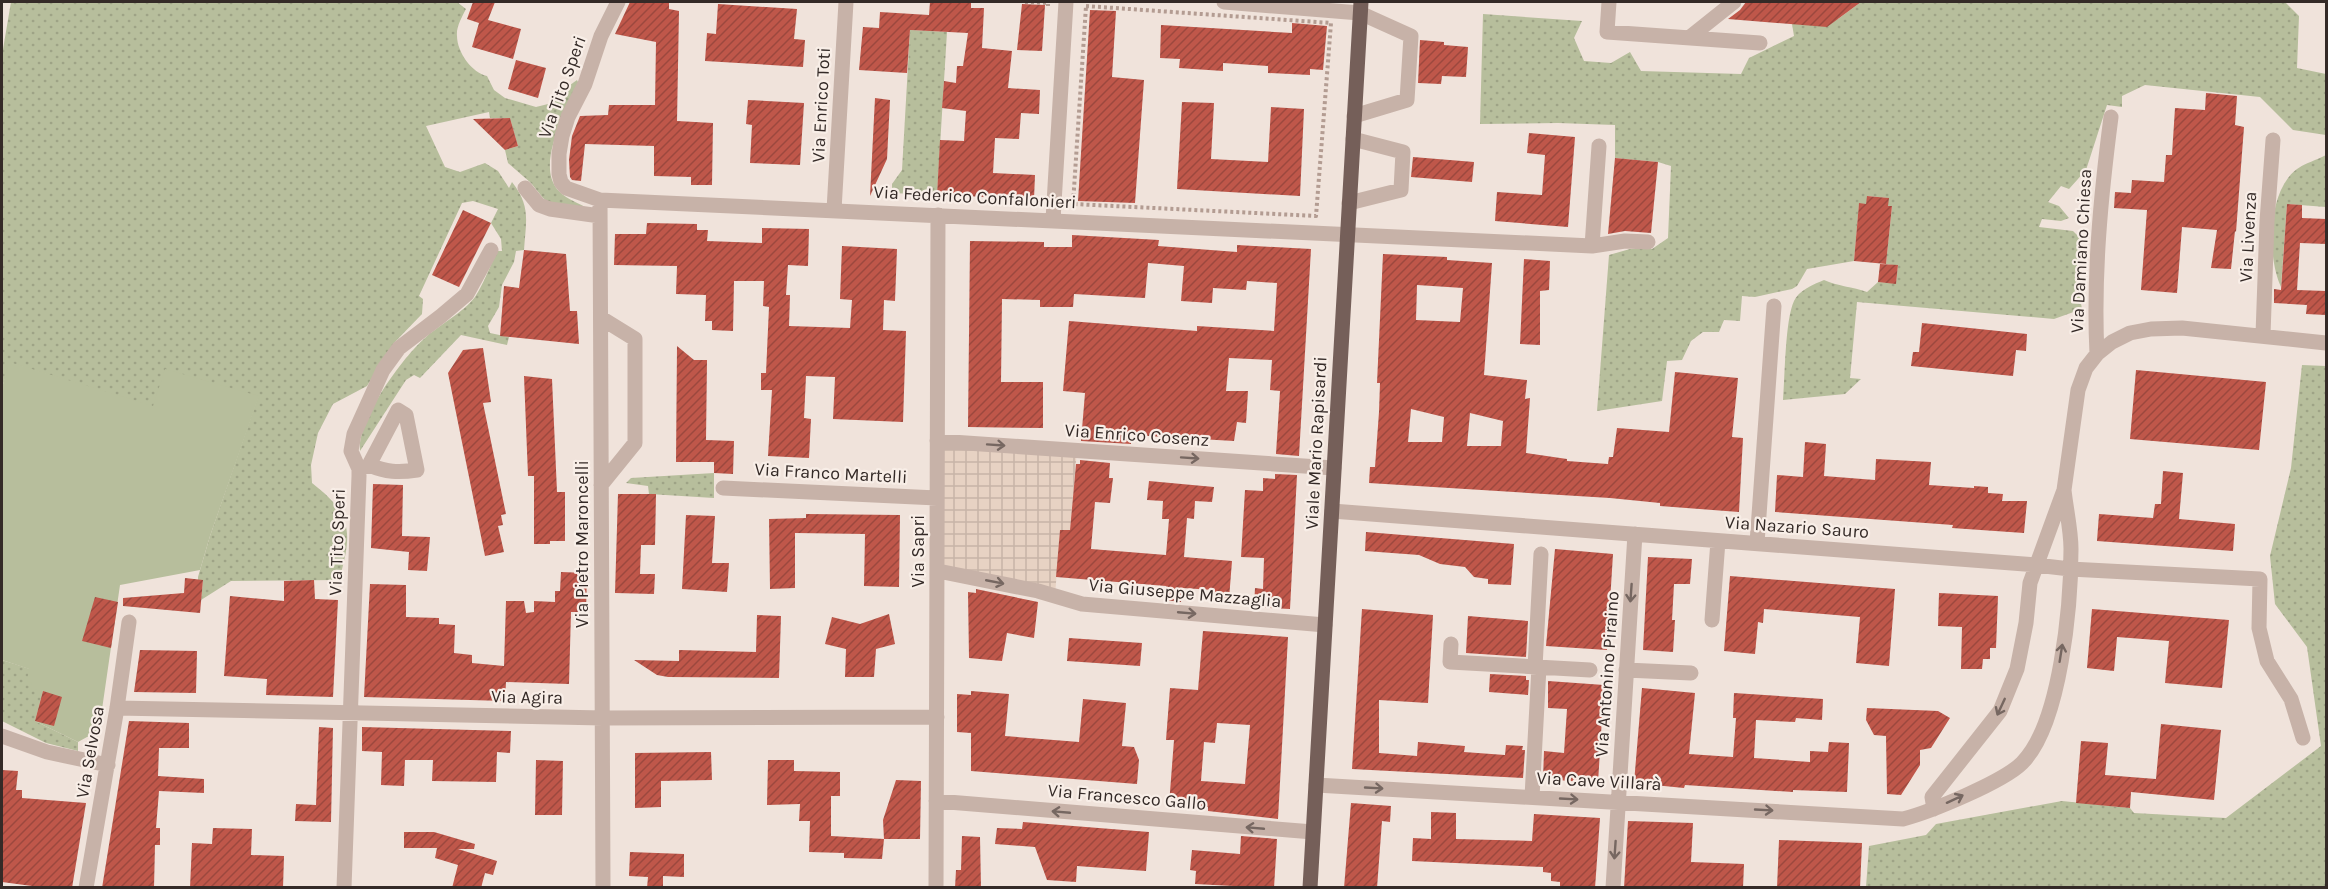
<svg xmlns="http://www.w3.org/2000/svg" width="2328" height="889" viewBox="0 0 2328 889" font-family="Karla,sans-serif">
	<defs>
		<pattern id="grass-dots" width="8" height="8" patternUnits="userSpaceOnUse" patternTransform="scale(1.5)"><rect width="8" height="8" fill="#b7be9c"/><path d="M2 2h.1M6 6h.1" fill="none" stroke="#9ea386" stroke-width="1.8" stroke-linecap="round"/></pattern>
		<pattern id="plaza-grid" width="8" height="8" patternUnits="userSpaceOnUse" patternTransform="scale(1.5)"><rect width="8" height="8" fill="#e7d2c3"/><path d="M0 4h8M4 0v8" fill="none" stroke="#c7b4a8"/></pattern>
		<pattern id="building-hatch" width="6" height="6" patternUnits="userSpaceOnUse" patternTransform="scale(1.5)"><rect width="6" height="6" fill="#bf574a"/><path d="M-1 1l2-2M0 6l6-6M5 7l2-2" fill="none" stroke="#9c483e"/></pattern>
	</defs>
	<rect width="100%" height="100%" fill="#f0e3db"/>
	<!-- grass -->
	<path fill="url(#grass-dots)" d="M11 2H457L466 9C462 17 456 27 457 36 457 52 472 73 487 76L494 90 505 98 536 107 552 103 559 90 566 88 577 80 579 84C567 110 536 162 557 189 563 197 576 202 585 207L548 202 543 198 531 183 508 163 505 150 518 146 510 118H490L489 112 426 126 445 167 460 172 485 163 498 171 509 188 512 182C531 206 526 221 524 250L516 251 514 262 502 285 499 307 488 326 490 333 509 337 507 345 461 335 420 378 414 375 406 380 360 451C357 420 402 358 425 338 439 325 464 312 475 297 484 283 490 266 497 251H502L501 239 491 223 498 209 473 201 462 203 419 296 423 299 422 314 394 343 367 386 333 404 318 433 311 465 312 483C352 514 353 532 339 580L231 581 201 600 203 581 198 580V577L210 536 258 397 153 407 10 363 2 388V55Z
		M1861 2H2285L2299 16 2297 68 2326 74V135L2293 130 2260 97 2145 85 2122 96V107L2107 105 2086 170 2069 189 2061 186 2048 202 2059 206 2069 218 2061 221 2042 219 2039 227 2073 231 2081 239 2082 259 2076 276 2082 309 2054 319 1857 302 1850 378 1861 379 1845 394 1783 400C1785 377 1785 320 1794 301 1798 291 1814 284 1824 280 1837 286 1853 287 1867 292L1878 282 1896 283 1898 266 1886 264 1892 206H1888V198L1868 196 1866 204H1859L1854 261 1807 269 1797 286 1792 289 1755 297 1742 296 1740 321 1724 320 1719 332H1703L1691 341 1682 360 1667 361 1662 401 1597 411 1609 255 1630 249H1652L1668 238 1671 166 1658 162 1615 158V125L1558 123 1480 124 1483 14 1582 21 1574 38 1584 61 1611 63 1630 52 1641 71 1741 74 1749 58 1794 36 1792 24 1838 19Z
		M910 30 947 32 937 195 892 193V184L902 170Z
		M2326 155V207L2287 204 2281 287C2267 257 2267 191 2297 169 2305 163 2317 160 2326 155Z
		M2302 365 2326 366V887H1866L1869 846 1926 835 1936 824 2062 801 2130 808 2134 813 2226 818 2321 746 2307 647 2275 604 2270 556 2291 468Z
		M714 473V498L649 494 648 486 626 483 631 478Z
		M2 660 30 669 33 683 43 691 35 721 78 742V751L46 743 2 721Z"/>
	<!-- pitch -->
	<path fill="#b7be9c" d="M9 362 153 406 165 369 259 396 210 536 200 570 120 585 98 737H87L78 742 35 721 43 691 31 689 32 683 27 681 29 669 2 660V388Z"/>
	<!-- plaza -->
	<path fill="url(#plaza-grid)" d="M937 441 1077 450 1070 530H1060L1055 596 938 571Z"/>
	<!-- building -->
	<path fill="url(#building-hatch)" fill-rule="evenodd" d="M473 2H495L488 20 521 29 513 59 472 47 479 23 467 19Z
		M630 2H669V9L679 11 677 121 713 123 712 185H691V177L654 176V146L585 144 581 181 572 180 570 177 569 160 572 136 580 116 608 115 609 105H655L656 42 615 34Z
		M930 2H971V8H984L982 48 1012 51 1008 88 1040 90 1039 114 1021 113 1019 139 995 138 993 173 1035 175 1034 199 937 195 940 140 964 141 966 111 942 108 944 81 956 83 957 66H963L968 33 910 30 907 73 859 70 863 27 879 28 880 12 929 15Z
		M1746 2H1861L1827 27 1728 19 1740 10Z
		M718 4 797 9 794 39 805 40 803 67 705 61 707 33 716 34Z
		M1022 4 1045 5 1042 51 1017 50Z
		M1090 10 1116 11 1112 77 1144 80 1135 203 1078 201Z
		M1292 23 1327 26 1323 70 1310 69V75L1268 73V66L1223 63V71L1179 68 1180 59 1160 58 1161 25 1292 33Z
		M1420 40 1444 42V45L1468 47 1466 77 1442 76 1441 84 1418 83Z
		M516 60 546 68 538 98 508 89Z
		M2206 93 2237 96 2235 125 2244 127 2236 232 2235 231 2231 269 2211 268 2217 230 2182 227 2177 293 2141 290 2147 210 2114 208 2115 192 2131 193 2132 180 2164 182 2166 155H2172L2175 108 2205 110Z
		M875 98 890 100 887 159 870 196Z
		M748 100 804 103 800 165 750 163 752 125 746 124Z
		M1182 102 1214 103 1211 159 1268 162 1271 107 1304 109 1300 196 1177 189Z
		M510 118 518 146 505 150 473 119Z
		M1529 133 1575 137 1568 227 1495 221 1497 192 1542 195 1545 155 1527 153Z
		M1413 157 1474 162 1472 182 1411 177Z
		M1615 158 1658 162 1651 233 1625 231 1608 234Z
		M1867 196 1889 198 1888 206H1892L1886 264 1854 261 1859 203 1866 204Z
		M2287 204 2302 205V218L2326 219V244L2300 243 2297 290 2326 291V315L2306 314 2307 305 2274 303V289L2281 290Z
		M463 210 491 223 459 287 432 275Z
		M647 223 697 224V230H708L707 241 762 243V228L809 229 808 266 788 265 786 295H790L789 326 850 328 852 300 840 299 842 246 897 249 895 301 884 300 883 330 906 331 903 422 833 419 835 377 806 376 804 418 811 419 809 458 768 456 772 390H761V373H766L769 307 763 306 764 281H734L733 331 712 330V321H705L706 295 676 294 677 266 614 265 615 234H646Z
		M1072 235 1159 240 1158 246 1237 252V245L1311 249 1299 456 1276 454 1280 391 1270 390 1272 360 1229 358 1226 391H1248L1246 423 1237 422 1234 441 1131 435V444L1081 441 1085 393 1063 391 1069 321 1197 331V326L1274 331 1277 283 1247 281 1246 290 1213 288 1212 303 1181 301 1184 266 1148 263 1145 298 1074 294 1073 307H1040V300L1002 299 1001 382H1043V428L968 427 970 241 1044 242V247H1072Z
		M524 250 566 254 570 311H577L579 344 500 336 504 286 519 288Z
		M1383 254 1447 257V260L1492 263 1484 375 1527 380 1525 399 1530 398 1526 453 1567 459V461L1608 464 1609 457H1613L1617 428 1669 432 1675 372 1738 378 1732 437 1743 438 1739 512 1660 506V503L1610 498 1369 483 1370 467H1375L1379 412 1380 383H1377ZM1417 285 1463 288 1460 322 1416 320ZM1411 409 1444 417 1442 442H1408ZM1470 413 1503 421 1501 446H1467Z
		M1524 259 1550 261 1549 290 1540 291V345L1520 344Z
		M1880 264 1898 265 1896 284 1878 282Z
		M1922 323 2027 334 2026 351 2016 350 2013 376 1911 366 1913 352H1919Z
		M677 346 694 360H707L706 440 734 441 733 474 714 473V462H676Z
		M483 348 491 402 483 403 506 514 501 515 503 525 498 526 504 552 485 556 448 373 463 350Z
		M2136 370 2266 382 2259 450 2130 439Z
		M524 376 552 379 557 492H565V541H550V544H534V476H528Z
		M1805 442 1826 444 1824 476 1875 480 1876 459 1931 462 1929 485 1974 488V486L1988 487V493L2003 494 2002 501H2027L2024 533 1952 528 1953 525 1775 512 1777 475 1803 477Z
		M1080 460 1110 463 1109 478H1113L1110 503 1095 502 1091 549 1166 555 1169 519H1162L1163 501 1147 500 1149 481 1214 487 1212 502 1195 501 1194 519 1187 518 1184 557 1232 561 1229 599 1214 598V590L1182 588 1181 602 1165 600 1166 586 1056 577 1060 530H1070L1076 464H1080Z
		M2163 471 2183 473 2179 519 2235 524 2233 551 2097 541 2099 514 2153 518 2155 504H2161Z
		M1275 474 1297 475 1290 609 1254 607 1255 588 1263 589 1264 558 1241 557 1245 490 1263 491V478L1275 479Z
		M373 484 403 485 402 536 430 537 427 571 408 570 409 552 371 548Z
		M618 494H656L655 545H641L640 574H655L654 594 615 593Z
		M806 514 900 515 899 587 864 586 865 534 795 533V588L770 589 769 519 806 518Z
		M686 515 715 516 712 563H729L727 592 682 589Z
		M1366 532 1514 544 1511 585 1488 584V579L1474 577 1465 567 1440 564 1419 555 1365 551Z
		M1555 549 1613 554 1607 650 1546 646Z
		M1648 557 1692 559 1690 584H1674L1672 620H1675L1673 652 1643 650Z
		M561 572 587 573 586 612H571L569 684 506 682 505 701 364 697 370 584 406 585V617L439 618V624L455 625 454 653 472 655V663L504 666 506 601H524L526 613 534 612V601L555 602V591H560Z
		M1730 576 1895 589 1889 666 1856 663 1860 617 1764 609 1763 623 1758 622 1755 654 1724 651Z
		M185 578 203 580 200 613 123 606V598L184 593Z
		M314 580 315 599 338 600 333 697 266 695 267 679 224 676 230 596 284 601V581Z
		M976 589 1038 602 1034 638 1007 633 1002 661 969 658 968 592 976 593Z
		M1939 593 1998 596 1996 648H1990V659H1983L1982 669H1961L1962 627 1938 626Z
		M95 597 118 602 111 648 82 641Z
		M1362 609 1433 615 1428 703 1379 700V753L1417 756 1418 742 1465 746 1464 752 1505 755 1506 745 1523 746 1522 750H1525L1523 778 1352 769Z
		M2092 609 2229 620 2222 688 2165 683 2169 641 2117 637 2114 671 2087 668Z
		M889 614 895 644 876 649 874 677H845L846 649 825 644 832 617 860 624Z
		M757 615 781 616 779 678 668 677 657 675 634 660 679 661V650L756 652Z
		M1468 616 1528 621 1526 657 1466 653Z
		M1203 631 1288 637 1278 819 1208 811V807L1169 805 1174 740H1166L1170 688 1198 690ZM1217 723 1250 725 1245 784 1201 781 1204 742 1215 743Z
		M1069 638 1142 643 1140 666 1067 661Z
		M140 650 197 651 196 693 134 692Z
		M1490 674 1526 676V680H1529L1528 695 1489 692Z
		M1548 681 1604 685 1598 783 1543 779 1544 751 1564 753 1567 709 1548 708Z
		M1642 688 1695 693 1689 754 1733 757 1736 718H1733L1734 693 1823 699 1822 720 1796 718 1795 722 1756 720 1754 758 1810 762V751L1828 752 1829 742 1849 743 1847 792 1793 790V792L1685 785 1684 788 1634 783Z
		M43 691 62 697 54 726 35 721Z
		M971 691 1009 694 1005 736 1079 742 1083 699 1126 703 1122 746 1134 747 1139 760 1137 784 971 771V733L957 732V694L971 695Z
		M1867 708 1938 711 1950 718 1931 748 1920 750V765L1901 795 1887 794 1886 736 1874 735 1866 720Z
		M129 721 189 723V748H159L158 776 204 779V793L159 791 156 828H160V845H155L154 888H102Z
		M2161 724 2221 730 2214 800 2131 792 2130 808 2076 803 2081 741 2108 743 2105 775 2156 779Z
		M319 727 333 728 331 822 295 821 296 804 316 805Z
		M362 727 511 731 510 753 497 752 496 782 432 781 433 760H405L404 786 381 785 382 752 362 751Z
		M711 752 712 780 661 781V807L635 808V753Z
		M536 760 563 761 562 815H535Z
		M768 760H794V771L840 772V796H831V836L884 839 882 859 844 858V853L809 852 810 821H799L800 804 767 805Z
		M2 770 18 771 16 790H22V798L86 803 72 888H47L2 882Z
		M896 780 921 781 920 839H884L883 820Z
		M1351 803 1391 806 1390 822 1382 821 1377 888H1344Z
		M1431 812 1456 813V839L1532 841 1534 814 1600 818 1595 888H1560V882L1551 881V873L1543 872V867L1412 861 1413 838 1431 839Z
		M1628 821 1693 823 1691 862 1744 864 1743 888H1624Z
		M1023 822 1149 832 1146 871 1077 866 1076 882 1047 880 1035 847 995 844 997 828 1022 829Z
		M213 828 252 829 251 855 284 856 283 888H190L192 843 212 844Z
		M404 832H434L475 844 474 849H458L497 861 493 875 485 873 481 888H452L458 865 435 858 437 848H404Z
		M962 836 980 837 981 888H955L956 870H961Z
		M1241 836 1277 839 1274 888 1195 884 1196 871 1190 870 1192 850 1240 854Z
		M1779 840 1862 843 1860 888H1777Z
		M630 852 684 854V877L663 876V888H647L648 877 629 876Z"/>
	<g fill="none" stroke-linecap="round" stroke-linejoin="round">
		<!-- path -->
		<path stroke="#b39c92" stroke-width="4" stroke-dasharray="3 3" stroke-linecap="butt" d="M1025 2 1048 3V6
			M1086 6 1331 23 1316 216 1073 204Z"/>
		<!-- minor -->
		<path stroke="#c7b2a8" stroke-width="15" d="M618 2 601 36 585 84 568 117 562 136 559 154V174L561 182 566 188 600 200 1592 246 1625 241 1648 242
			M1224 2 1360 13 1411 36 1407 100 1354 116
			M1609 2 1607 32 1760 43
			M1690 37 1734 2
			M525 188 539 205 550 209 600 216
			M600 200 603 888
			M1349 203 1401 190 1403 152 1353 139
			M834 210 846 2
			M1053 220 1066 2
			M1592 246 1599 146
			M601 318 635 339V443L601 485
			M2263 335 2267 221 2273 140
			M2097 354 2112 342 2130 333 2151 329 2182 328 2326 343
			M937 441 1334 468
			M359 469 369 465C386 472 398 473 417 470L406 415 398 410 369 465
			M723 488 937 498
			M1332 511 2036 565 2070 569 2260 579 2259 628 2267 661 2291 699 2303 738
			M1757 543 1774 306
			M938 571 1038 591 1082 604 1325 625
			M1712 620 1718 541
			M1451 644 1450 662 1590 670
			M1535 667 1541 554
			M1626 670 1691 673
			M117 708 603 718 937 717
			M2 736 47 752 108 765
			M1316 785 1903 819C1930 812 2003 782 2022 763 2061 724 2071 604 2071 549 2071 530 2066 509 2064 490
			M1532 797 1539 667
			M936 801 1313 832
			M1934 809 1932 797 2000 711 2017 669 2026 623 2030 583 2064 490 2078 390 2086 368 2097 354C2093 275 2101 194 2111 117
			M86 888 117 708 129 622
			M344 888 359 476V469L351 451 354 434 383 370 399 348 441 316 467 294 491 250
			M936 888 938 215
			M1613 888 1635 534"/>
		<!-- major -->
		<path stroke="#755f59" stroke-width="15" d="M1310 888 1361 2"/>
	</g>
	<!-- one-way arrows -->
	<defs><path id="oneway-shaft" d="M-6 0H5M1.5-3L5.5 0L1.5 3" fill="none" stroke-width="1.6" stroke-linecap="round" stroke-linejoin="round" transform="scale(1.5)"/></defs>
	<g stroke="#766761">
		<use href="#oneway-shaft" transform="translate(996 445) rotate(4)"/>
		<use href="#oneway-shaft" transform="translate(1190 458) rotate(4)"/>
		<use href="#oneway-shaft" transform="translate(995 582) rotate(11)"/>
		<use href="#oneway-shaft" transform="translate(1631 593) rotate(94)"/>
		<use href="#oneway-shaft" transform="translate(1187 613) rotate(5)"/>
		<use href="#oneway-shaft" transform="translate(2061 653) rotate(-81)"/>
		<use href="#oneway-shaft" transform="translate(2001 707) rotate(115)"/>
		<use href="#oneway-shaft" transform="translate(1374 788) rotate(3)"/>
		<use href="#oneway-shaft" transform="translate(1569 799) rotate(3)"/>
		<use href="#oneway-shaft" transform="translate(1955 799) rotate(-25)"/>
		<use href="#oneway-shaft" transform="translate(1764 810) rotate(3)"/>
		<use href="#oneway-shaft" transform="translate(1061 812) rotate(-175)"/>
		<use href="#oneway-shaft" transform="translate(1255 828) rotate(-175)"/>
		<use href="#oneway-shaft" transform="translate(1615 850) rotate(94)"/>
	</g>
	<g text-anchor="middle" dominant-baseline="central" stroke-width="4.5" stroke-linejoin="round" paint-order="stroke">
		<!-- street labels -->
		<g font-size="18" fill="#342a27" stroke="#f8eee7">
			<text transform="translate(562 87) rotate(-70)">Via Tito Speri</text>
			<text transform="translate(821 105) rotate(-87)">Via Enrico Toti</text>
			<text transform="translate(975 197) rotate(3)">Via Federico Confalonieri</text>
			<text transform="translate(2248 237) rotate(-87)">Via Livenza</text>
			<text transform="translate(2081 251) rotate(-87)">Via Damiano Chiesa</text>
			<text transform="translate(1137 435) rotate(4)">Via Enrico Cosenz</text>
			<text transform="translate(1316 443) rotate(-87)">Viale Mario Rapisardi</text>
			<text transform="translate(831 473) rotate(3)">Via Franco Martelli</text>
			<text transform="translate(1797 527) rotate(4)">Via Nazario Sauro</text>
			<text transform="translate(337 542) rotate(-88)">Via Tito Speri</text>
			<text transform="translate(582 544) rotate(-90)">Via Pietro Maroncelli</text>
			<text transform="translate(918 551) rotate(-90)">Via Sapri</text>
			<text transform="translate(1185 593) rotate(5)">Via Giuseppe Mazzaglia</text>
			<text transform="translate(1607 674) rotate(-86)">Via Antonino Piraino</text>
			<text transform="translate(527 697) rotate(1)">Via Agira</text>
			<text transform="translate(90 752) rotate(-80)">Via Selvosa</text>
			<text transform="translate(1599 781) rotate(3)">Via Cave Villarà</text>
			<text transform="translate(1127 797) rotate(5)">Via Francesco Gallo</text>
		</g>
	</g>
	<!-- border -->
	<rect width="2328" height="889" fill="none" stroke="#342a27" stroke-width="6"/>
</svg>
